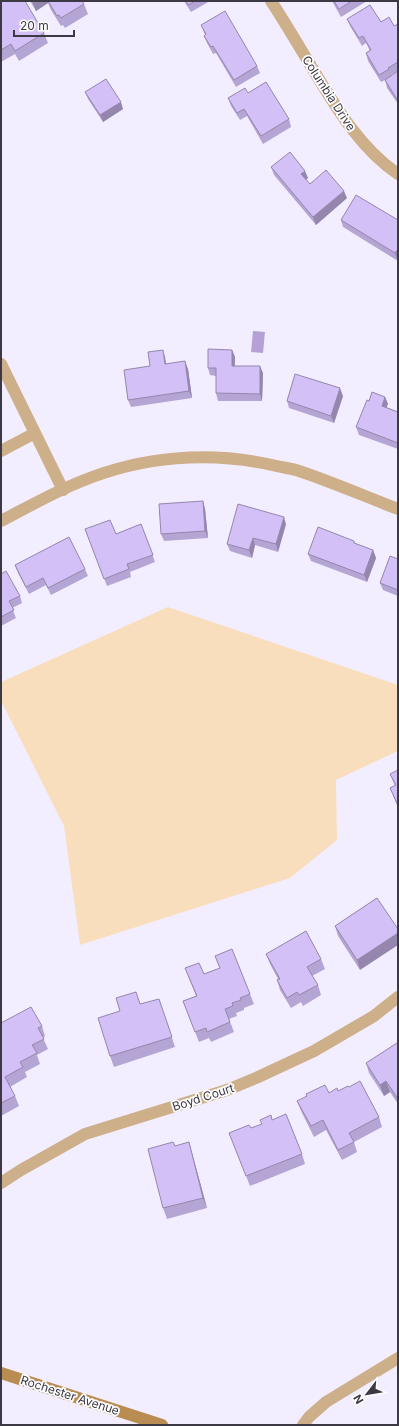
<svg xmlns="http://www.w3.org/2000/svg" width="399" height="1426" viewBox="0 0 399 1426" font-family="Inter,sans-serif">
	<rect width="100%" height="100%" fill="#f3eeff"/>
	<!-- green -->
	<path fill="#f9debd" d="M168 607 398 685V751L336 780 337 840 290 878 80 945 64 826 1 701V682Z"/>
	<!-- water -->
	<path fill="#b4a1d6" d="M253 331 265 332 263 353 251 352Z"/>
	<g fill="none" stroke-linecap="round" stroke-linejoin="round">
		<!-- lane -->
		<path stroke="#cdaf89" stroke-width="12" d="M1 364 63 490
			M1 451 35 433"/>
		<!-- street -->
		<path stroke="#cdaf89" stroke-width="12" d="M271 1C286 24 300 48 314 71 337 109 361 149 398 174
			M1 521C28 507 54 492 82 481 143 456 209 451 272 465 280 467 288 468 296 470 330 481 364 496 398 509
			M1 1183 21 1170 85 1134 227 1090 256 1078 314 1051 374 1016 398 997
			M303 1425 309 1417 326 1402 398 1358"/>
		<!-- secondary -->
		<path stroke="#b98d52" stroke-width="12" d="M1 1373 162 1425"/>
	</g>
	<!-- wall -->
	<path fill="#b5a5d4" d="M1 1 44 33 48 43 19 61 15 54 1 62Z
		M30 1H82L84 4 88 14 65 28 63 25 61 26 51 10 48 3 36 11Z
		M184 1H210L191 12Z
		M332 1H367L341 17Z
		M347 19 381 22 394 26 398 24V71L391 75 392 76 398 71V104L387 88 385 80 381 82 368 61 366 53 370 51 366 43 362 46 350 26Z
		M201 25 257 66 260 73 236 87 216 53 213 54 207 43 204 36 205 35Z
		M85 92 123 109 103 122 88 99Z
		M248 93 289 119 291 127 263 144 247 116 240 120 231 106 228 98Z
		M271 167 308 178 306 180 310 184 347 198 316 225 274 175Z
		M341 220H398V261L343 227Z
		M232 350 235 357V366L263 373 262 401H218L216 393V376L210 375 208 368Z
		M165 357 166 364 188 369 192 398 131 407 128 400 150 366Z
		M343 396 334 423 289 408 287 401Z
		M385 397 388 404 386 407 398 412V449L359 435 356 427 369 401Z
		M203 501 205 509 208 538 164 541 161 534Z
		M141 524 155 562 130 572 131 577 107 586 85 529 116 534Z
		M286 524 278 552 255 545 252 558 230 551 227 544Z
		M354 541 355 544 373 550 376 558 367 582 311 561 308 554Z
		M398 559V596L383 590 380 583Z
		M15 565 85 569 88 576 51 595 46 585 29 594 18 573Z
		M1 574 20 596 22 603 12 608 16 618 1 626Z
		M398 770V808L390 788 395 786 390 774Z
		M377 898 360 970 338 936 335 926Z
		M266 954 321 959 325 969 312 976 318 985 321 995 303 1006 301 1002 291 1008 280 990 277 980 278 979 270 964Z
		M215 956 250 994 254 1004 244 1008V1010L236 1013 237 1016 229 1019 234 1032 211 1042 209 1038 199 1042 183 1001 196 996 185 968 204 974 220 968Z
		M159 999 175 1047 114 1067 110 1056 141 1004Z
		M1 1023 42 1026 45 1036 43 1038 48 1049 37 1055 40 1064 25 1072 27 1077 10 1087 15 1096 19 1106 1 1116Z
		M398 1045V1104L390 1092 384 1096 369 1073 366 1063Z
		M349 1087 379 1117 382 1127 354 1142 357 1152 342 1160 326 1130 314 1137 301 1111 297 1101 329 1093 338 1091Z
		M273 1120 302 1154 305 1164 250 1186 233 1143 251 1128Z
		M189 1142 207 1208 167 1219 163 1208Z"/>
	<!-- shaded-wall -->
	<path fill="#9486ac" d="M32 1H48V3L36 11Z
		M121 102 123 109 103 122 100 115Z
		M305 171 308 178 304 181 301 174Z
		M344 191 347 198 316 225 313 217Z
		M398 249V261L395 253Z
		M163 350 165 357 167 372 165 364Z
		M232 350 235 357 234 373 232 366Z
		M185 361 188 369 192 398 189 391Z
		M260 366 263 373 262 401 260 394Z
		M340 388 343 396 334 423 331 416Z
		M385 397 388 404 384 413 382 406Z
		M203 501 205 509 208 538 205 531Z
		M284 517 286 524 278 552 276 544Z
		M253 538 255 545 252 558 249 550Z
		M373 550 376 558 367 582 364 575Z
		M398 933V945L360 970 357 960Z
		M386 1081 390 1092 384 1096 380 1085Z
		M189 1142 207 1208 203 1198Z"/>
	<!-- building -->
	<path fill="#d3c0f6" stroke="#9486ac" d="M1 1H25L44 33 15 51 11 44 1 50Z
		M48 1H82L84 4 61 18 59 15 57 16Z
		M186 1H195L188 5Z
		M334 1H352L339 9Z
		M370 5 381 22 389 17 394 26 398 24V62L388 68 389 69 379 75 366 53 371 50 363 36 359 38 347 19Z
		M225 11 257 66 234 80 213 46 211 47 204 36 206 34 201 25Z
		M398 71V101L385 80Z
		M106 79 121 102 100 115 85 92Z
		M266 82 289 119 261 136 244 109 237 113 228 98 245 88 248 93Z
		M290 152 305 171 301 174 310 184 326 170 344 191 313 217 271 167Z
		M356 195 398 220V249L395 253 341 220Z
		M208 349 232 350V366H260V394L216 393V368H208Z
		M163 350 165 364 185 361 189 391 128 400 124 370 150 366 148 352Z
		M295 374 340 388 331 416 287 401Z
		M372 392 385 397 382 406 398 412V443L356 427 367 400 369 401Z
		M203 501 205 531 161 534 159 504Z
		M238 504 284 517 276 544 253 538 249 550 227 544Z
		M110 520 116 534 141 524 153 555 127 564 129 569 104 579 85 529Z
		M318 527 354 541V543L373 550 364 575 308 554Z
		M69 537 85 569 48 588 43 578 26 587 15 565Z
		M390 556 398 559V590L380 583Z
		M6 571 20 596 9 601 14 610 1 617V574Z
		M398 770V805L390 788 396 785 390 774Z
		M377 898 398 929V933L357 960 335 926Z
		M306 931 321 959 307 967 318 985 299 995 297 992 287 998 277 980 280 979 266 954Z
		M232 949 250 994 240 998 241 1000 232 1003 233 1006 225 1009 230 1022 207 1032 206 1028 195 1032 183 1001 197 996 185 968 199 963 204 974 220 968 215 956Z
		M136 992 140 1004 159 999 172 1037 110 1056 98 1018 120 1011 116 998Z
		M31 1007 42 1026 38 1028 44 1039 32 1045 37 1053 20 1062 23 1067 5 1077 15 1096 1 1103V1029H2L1 1028V1023Z
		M397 1043 398 1045V1099L386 1081 380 1085 366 1063Z
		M360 1081 379 1117 349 1133 354 1142 338 1150 323 1120 311 1126 297 1101 307 1096 306 1094 325 1085 329 1093 337 1088 338 1091 348 1086 349 1087Z
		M286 1114 302 1154 246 1176 229 1133 249 1125 251 1128 262 1124 260 1120 271 1115 272 1120Z
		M173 1142 175 1146 189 1142 203 1198 163 1208 148 1149Z"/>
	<g text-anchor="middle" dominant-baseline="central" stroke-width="3.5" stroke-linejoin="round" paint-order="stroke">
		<!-- street labels -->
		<g font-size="12" fill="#3c3944" stroke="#fefefe">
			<text transform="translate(329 93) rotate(57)">Columbia Drive</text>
			<text transform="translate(203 1097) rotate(-18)">Boyd Court</text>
			<text transform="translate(70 1395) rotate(18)">Rochester Avenue</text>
		</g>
	</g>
	<!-- border -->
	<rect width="399" height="1426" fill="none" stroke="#3c3944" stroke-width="4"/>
	<!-- north arrow -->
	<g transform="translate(367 1394) rotate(239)" stroke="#fefefe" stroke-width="3" paint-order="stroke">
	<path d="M0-3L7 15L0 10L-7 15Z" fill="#3c3944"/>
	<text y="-6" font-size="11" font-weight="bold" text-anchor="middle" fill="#3c3944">N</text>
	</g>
	<!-- scale -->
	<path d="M14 30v6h60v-6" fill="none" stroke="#3c3944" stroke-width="2"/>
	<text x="20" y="30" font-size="12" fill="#3c3944" stroke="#fefefe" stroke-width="3" paint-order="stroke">20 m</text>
</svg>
